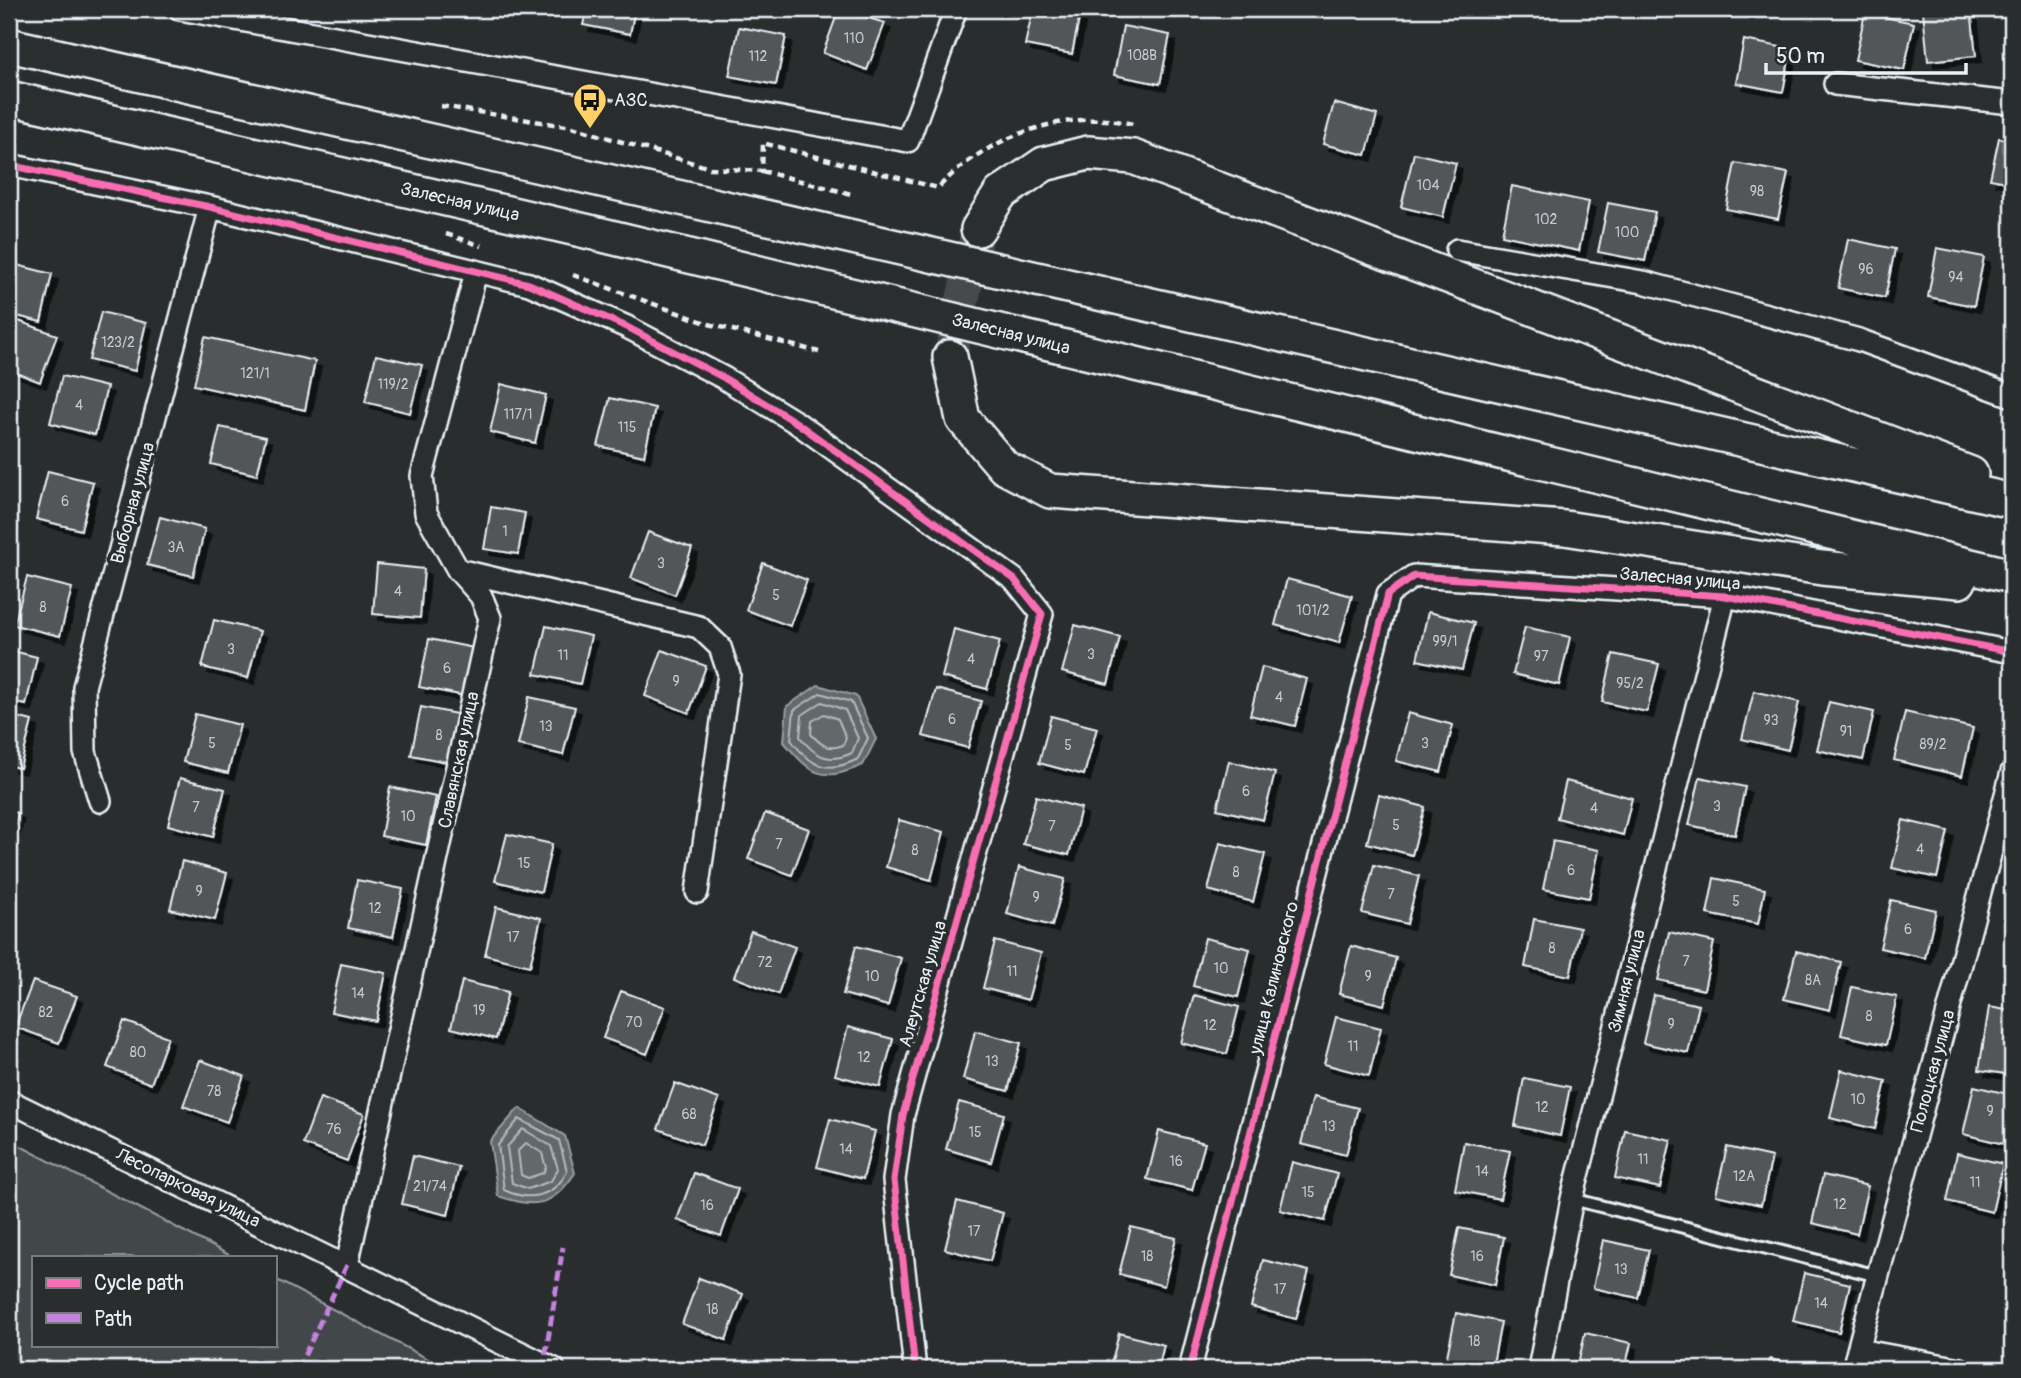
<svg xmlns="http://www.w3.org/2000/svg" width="2021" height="1378" viewBox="0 0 2021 1378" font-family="Pangolin,sans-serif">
	<defs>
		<filter id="shadow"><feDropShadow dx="6" dy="6" stdDeviation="0" flood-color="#0009"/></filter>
	</defs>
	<rect width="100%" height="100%" fill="#2a2d2e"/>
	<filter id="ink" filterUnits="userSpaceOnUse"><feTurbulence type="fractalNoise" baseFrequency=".0143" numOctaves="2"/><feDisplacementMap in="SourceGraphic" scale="14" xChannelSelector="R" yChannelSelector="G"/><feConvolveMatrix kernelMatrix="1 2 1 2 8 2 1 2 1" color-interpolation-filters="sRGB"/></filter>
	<g filter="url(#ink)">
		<!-- green -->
		<path fill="#424648" stroke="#959ca0" stroke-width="2" d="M9 1140 233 1257H33V1345H275V1279L447 1369H9Z"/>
		<!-- water -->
		<path fill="#63686b" stroke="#989fa3" stroke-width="2" d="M818 685 856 696 876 739 863 765C821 783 812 775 784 742L787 706Z
			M519 1108 565 1136 575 1173C552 1208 535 1208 498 1196L490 1141Z"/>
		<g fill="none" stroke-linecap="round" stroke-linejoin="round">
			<!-- shore -->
			<path stroke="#b3bac0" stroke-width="2" d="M820 693 851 702 868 738 858 759C826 775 811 766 791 740L794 710Z
				M822 702 845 710 858 738 852 753C828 764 815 756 800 737L802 715Z
				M824 714 838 719 846 738 843 745C829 751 821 745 811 734L812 721Z
				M519 1119 559 1140 567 1171C555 1197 529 1202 504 1190L498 1145Z
				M523 1129 551 1146 558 1169 551 1181 528 1189 512 1183 507 1147Z
				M526 1143 542 1153 546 1168 543 1173 528 1178 521 1175 518 1151Z"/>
		</g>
		<!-- building -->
		<path fill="#535759" stroke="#e8f1f8" stroke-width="2" filter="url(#shadow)" d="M587 9H635L630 34 583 25Z
			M839 9 885 23 867 70 823 53Z
			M1033 9H1081L1072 54 1025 45Z
			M1971 9 1976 56 1928 61 1923 11Z
			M1865 13 1914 23 1904 70 1855 60Z
			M1123 26 1170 35 1160 84 1114 75Z
			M739 27 786 36 776 85 729 76Z
			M1744 40 1791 49 1783 92 1736 83Z
			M1334 103 1377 115 1366 155 1323 144Z
			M1999 138 2012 140V183L1990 179Z
			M1414 153 1456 163 1443 217 1401 207Z
			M1735 163 1788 173 1778 219 1726 209Z
			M1512 186 1589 202 1579 251 1502 235Z
			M1608 203 1655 212 1645 261 1598 252Z
			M1848 239 1895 249 1885 298 1838 288Z
			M1937 248 1984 257 1974 306 1928 297Z
			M9 263 52 274 41 322 9 314Z
			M101 312 146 323 135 371 89 360Z
			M13 319 57 335 40 382 9 370V329Z
			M205 337 315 361 305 410 194 385Z
			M376 355 422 365 410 413 365 402Z
			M62 376 107 387 95 435 50 423Z
			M501 384 546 395 535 443 490 432Z
			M610 398 655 408 644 456 598 446Z
			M220 427 266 437 257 475 211 464Z
			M48 471 93 482 81 530 36 519Z
			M491 507 525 513 518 554 484 549Z
			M160 517 205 529 193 576 147 565Z
			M648 532 692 548 675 595 631 578Z
			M763 563 807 580 790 626 746 610Z
			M377 564 424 569 420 618 373 614Z
			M27 577 72 588 60 636 14 625Z
			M1287 579 1352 596 1339 643 1275 625Z
			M1428 612 1474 623 1462 670 1417 660Z
			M214 620 260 631 248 678 202 667Z
			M1075 625 1120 637 1108 684 1062 672Z
			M546 626 591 636 580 684 535 674Z
			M1525 627 1570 637 1559 685 1513 674Z
			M954 629 1000 641 987 689 942 677Z
			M429 639 474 648 465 696 419 687Z
			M9 650 37 657 26 705 9 701Z
			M662 650 706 666 689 713 645 696Z
			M1613 654 1659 664 1647 712 1602 702Z
			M1262 667 1307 679 1295 726 1250 715Z
			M936 689 981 701 968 748 923 736Z
			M1754 691 1799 702 1788 750 1742 739Z
			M529 697 575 707 563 755 518 745Z
			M1829 702 1874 712 1863 760 1817 750Z
			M421 707 467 716 457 764 411 755Z
			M1905 712 1973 728 1962 776 1894 760Z
			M1408 713 1453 725 1441 772 1396 761Z
			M195 714 240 725 228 773 183 762Z
			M9 715 32 721 20 768 9 766Z
			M1051 716 1097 728 1084 775 1039 763Z
			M1229 761 1275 773 1263 820 1217 809Z
			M1700 777 1745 787 1735 835 1689 825Z
			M180 778 225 789 213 837 168 825Z
			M1566 781 1632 798 1623 835 1557 818Z
			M390 787 436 797 426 845 381 836Z
			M1379 795 1425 807 1412 855 1367 843Z
			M1036 796 1081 808 1069 855 1023 844Z
			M9 811 18 813 9 848Z
			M765 813 809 829 792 875 748 859Z
			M899 820 944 832 931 880 886 867Z
			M1903 820 1948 831 1937 878 1892 868Z
			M507 834 552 844 541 892 495 881Z
			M1553 841 1599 850 1589 898 1543 889Z
			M1220 843 1265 854 1253 902 1208 890Z
			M182 861 227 873 215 920 170 909Z
			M1374 865 1419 876 1407 924 1362 913Z
			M1019 867 1065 879 1052 926 1007 914Z
			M1714 878 1765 889 1758 924 1707 914Z
			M357 880 403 889 393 937 348 928Z
			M2012 899V933L2005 931Z
			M1891 900 1936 910 1925 958 1880 948Z
			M496 907 541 918 530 966 485 955Z
			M1534 919 1580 928 1570 976 1525 967Z
			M751 931 795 947 778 994 734 977Z
			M1669 932 1714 942 1704 990 1658 980Z
			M1205 938 1250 949 1238 997 1193 986Z
			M995 941 1041 953 1028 1000 983 988Z
			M856 946 901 958 888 1006 843 994Z
			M1351 946 1396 958 1384 1005 1339 994Z
			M1796 951 1841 962 1830 1010 1784 999Z
			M341 964 386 973 376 1021 331 1012Z
			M33 981 77 996 59 1043 15 1027Z
			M462 981 508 992 496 1039 451 1028Z
			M1852 987 1897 997 1886 1045 1841 1035Z
			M621 991 665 1007 647 1054 603 1038Z
			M1194 995 1239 1007 1227 1054 1181 1043Z
			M1654 995 1699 1005 1688 1053 1643 1043Z
			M1989 1007 2012 1011V1075L1979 1070Z
			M1336 1017 1381 1028 1369 1076 1324 1064Z
			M124 1021 168 1037 151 1084 107 1067Z
			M848 1027 893 1039 880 1087 835 1075Z
			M975 1031 1021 1043 1008 1091 963 1079Z
			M200 1060 244 1076 227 1122 183 1106Z
			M1841 1070 1886 1081 1875 1129 1830 1118Z
			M1524 1078 1570 1087 1560 1136 1515 1126Z
			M675 1083 719 1099 702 1145 658 1129Z
			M1974 1086 2012 1095V1126L2008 1145 1963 1134Z
			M1313 1097 1358 1108 1346 1155 1301 1144Z
			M320 1098 364 1114 347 1161 303 1144Z
			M959 1102 1004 1114 991 1162 946 1149Z
			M830 1119 875 1131 863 1179 817 1167Z
			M1625 1130 1671 1140 1660 1188 1615 1178Z
			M1159 1131 1205 1143 1192 1190 1147 1179Z
			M1464 1142 1510 1151 1500 1199 1455 1190Z
			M1727 1147 1772 1157 1761 1205 1716 1195Z
			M1957 1153 2003 1164 1992 1212 1947 1201Z
			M413 1156 459 1167 448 1215 402 1204Z
			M1292 1162 1337 1174 1325 1221 1280 1210Z
			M694 1173 738 1189 721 1236 677 1220Z
			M1823 1175 1868 1186 1857 1234 1812 1223Z
			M957 1201 1003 1213 990 1261 945 1249Z
			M1131 1227 1176 1238 1164 1286 1119 1274Z
			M1459 1228 1504 1237 1495 1285 1449 1275Z
			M1603 1240 1649 1250 1638 1298 1593 1288Z
			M1263 1260 1309 1271 1296 1319 1251 1307Z
			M1804 1273 1850 1284 1839 1332 1793 1321Z
			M699 1278 743 1294 726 1340 682 1324Z
			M1456 1313 1501 1322 1492 1369 1446 1361Z
			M1119 1333 1164 1345 1158 1369H1110Z
			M1585 1333 1631 1343 1625 1369H1577Z
			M1770 1359 1815 1369H1768Z
			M1256 1360 1294 1369H1254Z"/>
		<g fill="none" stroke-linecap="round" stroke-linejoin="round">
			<!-- primary-tunnel -->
			<path stroke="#464a4c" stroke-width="33" stroke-dasharray="33 17" stroke-linecap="butt" d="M950 357 978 229"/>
			<!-- service casing -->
			<g stroke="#e8f1f8" stroke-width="16">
				<path id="service" d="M1572 1199 1878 1276"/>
			</g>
			<!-- minor casing -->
			<g stroke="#e8f1f8" stroke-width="26">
				<path id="minor" d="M180 9 908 141 956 9
					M1835 84 2012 103
					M9 165 210 207 529 284 627 327 724 378 797 423 1014 579 1042 614 903 1115 894 1180 915 1369
					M1457 250 1643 282 1730 305 1859 340 2012 396
					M458 570 699 627 720 647 729 674 697 892
					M100 801 85 752 84 687 210 207
					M9 1101 554 1369
					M347 1265 490 618 481 596 458 570 426 513 422 476 476 272
					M1858 1350 1961 1369
					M1190 1369 1388 594 1414 576 1725 596 2012 652
					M1539 1369 1572 1199 1725 596
					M1853 1369 2012 772"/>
			</g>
			<!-- primary casing -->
			<g stroke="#e8f1f8" stroke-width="38">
				<path id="primary" d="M9 45 2012 501
					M9 98 594 233 2012 576
					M978 229 1000 194 1044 164 1088 153 1133 157 1971 474
					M950 357 963 419 1004 467 1050 491 1565 528 1822 568 1959 581"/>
			</g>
			<!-- path -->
			<path stroke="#e8f1f8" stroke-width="4.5" stroke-dasharray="7 5" stroke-linecap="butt" d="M441 106 572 127 710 168 762 171 763 143 938 188C987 136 1067 107 1137 125
				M762 171 855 195
				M446 234 482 246
				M573 275 709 324 819 352"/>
			<!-- service -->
			<use href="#service" stroke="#2a2d2e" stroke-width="10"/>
			<!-- minor -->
			<use href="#minor" stroke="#2a2d2e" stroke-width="21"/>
			<!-- primary -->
			<use href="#primary" stroke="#2a2d2e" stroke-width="33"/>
			<!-- quiet -->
			<path stroke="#c483df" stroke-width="5" stroke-dasharray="10 5" stroke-linecap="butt" d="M298 1369 347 1265
				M547 1369 544 1364 563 1247"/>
			<!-- cycleway casing -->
			<g stroke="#2a2d2e" stroke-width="11">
				<path id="cycleway" d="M9 165 210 207 529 284 627 327 724 378 797 423 1014 579 1042 614 903 1115 894 1180 915 1369
					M1190 1369 1388 594 1414 576 1725 596 2012 652"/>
			</g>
			<!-- cycleway -->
			<use href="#cycleway" stroke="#f96db3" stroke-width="7"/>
		</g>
	</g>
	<!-- icons -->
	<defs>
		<g id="bus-pin" transform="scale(1.75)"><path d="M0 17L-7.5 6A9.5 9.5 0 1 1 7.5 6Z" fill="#ffd166" stroke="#2a2d2e"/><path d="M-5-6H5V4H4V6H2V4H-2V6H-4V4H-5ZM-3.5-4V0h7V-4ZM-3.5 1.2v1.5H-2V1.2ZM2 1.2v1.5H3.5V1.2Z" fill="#111"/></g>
	</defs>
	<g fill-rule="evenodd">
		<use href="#bus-pin" x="590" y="100"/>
	</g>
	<g text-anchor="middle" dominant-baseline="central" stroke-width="7" stroke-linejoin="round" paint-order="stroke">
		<!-- number labels -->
		<g font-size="14" fill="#c3cad0">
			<text x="854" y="38">110</text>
			<text x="1142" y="55">108В</text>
			<text x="758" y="56">112</text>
			<text x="1428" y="185">104</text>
			<text x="1757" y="191">98</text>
			<text x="1546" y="219">102</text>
			<text x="1627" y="232">100</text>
			<text x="1866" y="269">96</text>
			<text x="1956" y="277">94</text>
			<text x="118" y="342">123/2</text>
			<text x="255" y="373">121/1</text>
			<text x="393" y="384">119/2</text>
			<text x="79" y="405">4</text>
			<text x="518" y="414">117/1</text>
			<text x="627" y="427">115</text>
			<text x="65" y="501">6</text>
			<text x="505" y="531">1</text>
			<text x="176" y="547">3А</text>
			<text x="661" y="563">3</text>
			<text x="398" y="591">4</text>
			<text x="776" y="595">5</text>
			<text x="43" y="607">8</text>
			<text x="1313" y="610">101/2</text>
			<text x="1445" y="641">99/1</text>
			<text x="231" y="649">3</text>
			<text x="1091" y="654">3</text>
			<text x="563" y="655">11</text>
			<text x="1541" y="656">97</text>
			<text x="971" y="659">4</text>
			<text x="447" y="668">6</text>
			<text x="676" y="681">9</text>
			<text x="1630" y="683">95/2</text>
			<text x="1279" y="697">4</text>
			<text x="952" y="719">6</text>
			<text x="1771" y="720">93</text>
			<text x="546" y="726">13</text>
			<text x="1846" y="731">91</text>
			<text x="439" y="735">8</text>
			<text x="212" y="743">5</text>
			<text x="1425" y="743">3</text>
			<text x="1933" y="744">89/2</text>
			<text x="1068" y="745">5</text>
			<text x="1246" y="791">6</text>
			<text x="1717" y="806">3</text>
			<text x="196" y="807">7</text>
			<text x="1594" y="808">4</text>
			<text x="408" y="816">10</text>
			<text x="1396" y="825">5</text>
			<text x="1052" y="826">7</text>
			<text x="779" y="844">7</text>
			<text x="1920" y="849">4</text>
			<text x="915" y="850">8</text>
			<text x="524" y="863">15</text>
			<text x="1571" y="870">6</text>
			<text x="1236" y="872">8</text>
			<text x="199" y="891">9</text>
			<text x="1391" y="894">7</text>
			<text x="1036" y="897">9</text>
			<text x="1736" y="901">5</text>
			<text x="375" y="908">12</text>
			<text x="1908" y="929">6</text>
			<text x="513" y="937">17</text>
			<text x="1552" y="948">8</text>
			<text x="1686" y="961">7</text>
			<text x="765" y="962">72</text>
			<text x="1221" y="968">10</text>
			<text x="1012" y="971">11</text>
			<text x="872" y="976">10</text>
			<text x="1368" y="976">9</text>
			<text x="1813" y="980">8А</text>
			<text x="358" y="993">14</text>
			<text x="479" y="1010">19</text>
			<text x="46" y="1012">82</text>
			<text x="1869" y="1016">8</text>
			<text x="634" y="1022">70</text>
			<text x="1671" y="1024">9</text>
			<text x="1210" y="1025">12</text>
			<text x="1353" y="1046">11</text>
			<text x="138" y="1052">80</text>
			<text x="864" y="1057">12</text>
			<text x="992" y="1061">13</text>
			<text x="214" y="1091">78</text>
			<text x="1858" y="1099">10</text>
			<text x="1542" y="1107">12</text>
			<text x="1990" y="1111">9</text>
			<text x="689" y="1114">68</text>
			<text x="1329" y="1126">13</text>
			<text x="334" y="1129">76</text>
			<text x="975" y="1132">15</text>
			<text x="846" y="1149">14</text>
			<text x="1643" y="1159">11</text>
			<text x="1176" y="1161">16</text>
			<text x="1482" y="1171">14</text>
			<text x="1744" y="1176">12А</text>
			<text x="1975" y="1182">11</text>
			<text x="430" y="1186">21/74</text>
			<text x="1308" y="1192">15</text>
			<text x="1840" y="1204">12</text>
			<text x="707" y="1205">16</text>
			<text x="974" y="1231">17</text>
			<text x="1147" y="1256">18</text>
			<text x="1477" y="1256">16</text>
			<text x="1621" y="1269">13</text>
			<text x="1280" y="1289">17</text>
			<text x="1821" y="1303">14</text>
			<text x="712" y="1309">18</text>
			<text x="1474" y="1341">18</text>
		</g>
		<!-- poi labels -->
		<g font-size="18" fill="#e8f1f8" stroke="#2a2d2e" text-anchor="start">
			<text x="614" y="100">АЗС</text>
		</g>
		<!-- street labels -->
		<g font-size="18" fill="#e8f1f8" stroke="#2a2d2e">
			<text transform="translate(460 202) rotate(13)">Залесная улица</text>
			<text transform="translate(1011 334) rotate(14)">Залесная улица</text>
			<text transform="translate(133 503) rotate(-75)">Выборная улица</text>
			<text transform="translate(1680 579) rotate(5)">Залесная улица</text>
			<text transform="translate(459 760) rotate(-78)">Славянская улица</text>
			<text transform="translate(1274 978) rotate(-76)">улица Калиновского</text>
			<text transform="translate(1627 981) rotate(-76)">Зимняя улица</text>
			<text transform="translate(923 984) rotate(-74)">Алеутская улица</text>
			<text transform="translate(1933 1071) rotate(-75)">Полоцкая улица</text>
			<text transform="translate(188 1188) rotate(26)">Лесопарковая улица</text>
		</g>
	</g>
	<!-- margin -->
	<rect width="2021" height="1378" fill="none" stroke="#2a2d2e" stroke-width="35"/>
	<rect x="18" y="18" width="1986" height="1343" fill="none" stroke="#e8f1f8" stroke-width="2.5" filter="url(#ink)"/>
	<!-- legend -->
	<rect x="32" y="1256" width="245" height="91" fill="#2a2d2e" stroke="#767b7f" stroke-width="2"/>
	<rect x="46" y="1278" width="35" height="10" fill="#f96db3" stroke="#767b7f" stroke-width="2"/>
	<text x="94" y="1290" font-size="21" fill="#e8f1f8">Cycle path</text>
	<rect x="46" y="1313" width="35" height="10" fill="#c483df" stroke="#767b7f" stroke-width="2"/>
	<text x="94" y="1326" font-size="21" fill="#e8f1f8">Path</text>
	<!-- scale -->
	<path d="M1766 63v10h200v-10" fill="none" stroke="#e8f1f8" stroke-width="3.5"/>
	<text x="1776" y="63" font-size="21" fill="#e8f1f8" stroke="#2a2d2e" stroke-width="5" paint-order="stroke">50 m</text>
</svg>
